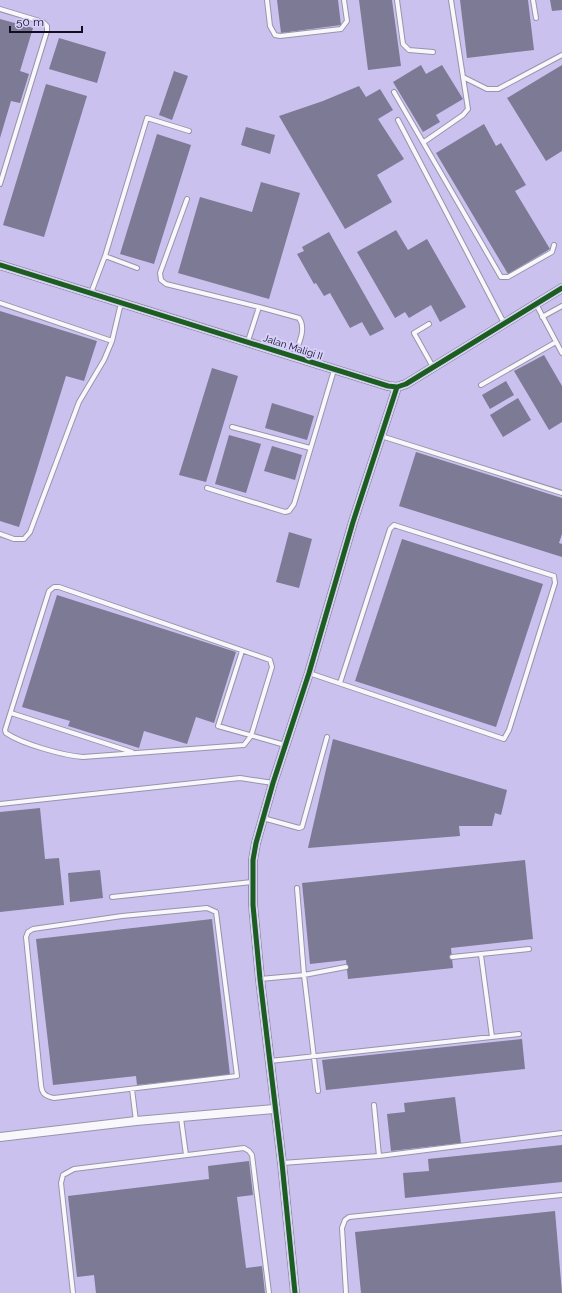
<svg xmlns="http://www.w3.org/2000/svg" width="562" height="1293" viewBox="0 0 562 1293" font-family="Raleway,sans-serif">
	<rect width="100%" height="100%" fill="#d2cde9"/>
	<!-- built -->
	<path fill="#cac1ee" d="M0 0H562V1293H0Z"/>
	<!-- building -->
	<path fill="#7c7a94" d="M277 0H338L341 25 281 33Z
		M359 0H392L401 66 368 70Z
		M460 0H528L534 50 467 58Z
		M550 0H562V10L552 11Z
		M0 19 33 28 20 71 29 74 20 103 11 101 0 138Z
		M59 38 106 52 97 83 49 69Z
		M421 65 426 74 442 65 463 99 436 115 440 122 423 132 393 82Z
		M562 65V151L546 161 507 98Z
		M174 71 188 76 172 120 159 115Z
		M46 84 87 96 44 237 3 225Z
		M359 86 366 97 380 89 393 110 378 119 404 159 377 175 392 202 345 229 279 116 323 101Z
		M484 124 496 146 501 143 526 185 515 191 550 249 508 274 436 153Z
		M246 127 275 135 270 154 241 145Z
		M157 134 191 145 154 264 120 254Z
		M261 182 300 193 269 299 178 273 200 197 252 212Z
		M396 230 408 250 427 239 466 307 440 322 431 305 409 318 405 312 395 318 357 252Z
		M329 232 384 329 370 336 362 322 350 328 330 293 324 296 316 283 314 284 297 254 304 251 302 247Z
		M0 311 97 341 84 381 66 376 19 527 0 521Z
		M544 355 562 386V422L549 430 514 371Z
		M212 368 238 376 206 482 179 475Z
		M506 381 514 395 490 409 482 395Z
		M518 398 531 420 503 437 490 415Z
		M272 403 314 416 307 440 265 428Z
		M229 435 261 444 246 493 215 484Z
		M272 446 302 455 295 480 264 471Z
		M416 452 562 498V534L559 543 562 544V557L399 506Z
		M289 532 312 539 299 588 276 582Z
		M402 539 543 584 496 727 355 681Z
		M57 595 236 652 214 723 196 717 187 744 144 731 139 748 68 726 70 721 22 707Z
		M333 739 507 790 501 815 495 813 492 826H459L460 836 308 848Z
		M40 808 45 859 59 858 64 905 0 912V812Z
		M525 860 533 939 451 948 453 968 348 979 346 960 310 964 302 883Z
		M100 870 103 898 70 902 68 873Z
		M212 919 230 1075 137 1085 136 1076 53 1085 36 939Z
		M522 1039 525 1069 326 1090 322 1060Z
		M455 1097 461 1143 391 1151 387 1114 405 1112 404 1103Z
		M562 1145V1182L405 1198 403 1173 429 1171 428 1159Z
		M249 1161 253 1195 237 1197 246 1268 262 1266 265 1293H96L94 1275 77 1277 68 1196 209 1179 208 1166Z
		M555 1211 562 1293H361L355 1232Z"/>
	<g fill="none" stroke-linecap="round" stroke-linejoin="round">
		<!-- service casing -->
		<g stroke="#9894a9" stroke-width="6">
			<path id="service" d="M267 0 270 26 275 35 280 36 341 29 347 21 344 0
				M397 0 403 44 409 50 433 52
				M533 0 536 18
				M0 9 43 22 47 26V31L0 184
				M463 77 487 89H498L562 55
				M394 92 501 277H508L552 252 554 245
				M398 120 504 323
				M424 142 463 115 468 109 451 0
				M187 199 160 273 161 280 166 284 259 307 248 341
				M105 256 137 268
				M91 293 105 256 147 118 189 131
				M0 303 112 341 121 303
				M536 304 562 353
				M259 307 299 318C307 329 298 345 294 356
				M542 317 562 306
				M429 324 414 333 433 367
				M481 385 556 342
				M232 427 310 448
				M381 436 562 493
				M207 488 285 512 289 511 294 504 334 370
				M0 534 14 539H24L30 532 79 402 104 360 112 341
				M54 587H59L270 660 272 667 251 736 244 745 83 757C65 756 22 744 6 733L5 730 49 591Z
				M242 651 218 726 285 745
				M309 673 504 739 509 730 555 583 554 576 394 525 390 529 340 683
				M11 713 132 752
				M0 804 240 778 273 783
				M263 818 299 828 302 827 327 737
				M297 888 304 975 318 1091
				M112 897 252 882
				M207 908 216 912 237 1076 54 1098C45 1096 42 1094 41 1085L26 937 28 932 33 929 122 916Z
				M481 955 492 1037
				M452 957 529 949
				M260 979 304 975 346 967
				M270 1061 519 1034
				M132 1089 136 1121
				M374 1105 379 1156
				M181 1118 186 1155
				M282 1163 379 1156 562 1133
				M73 1293 61 1183 63 1175 74 1169 244 1148 249 1151 252 1155 269 1293
				M346 1293 342 1228 345 1220 349 1217 562 1195"/>
		</g>
		<!-- minor casing -->
		<g stroke="#9894a9" stroke-width="10">
			<path id="minor" d="M0 265 388 386 397 387 406 384 562 288
				M0 1137 136 1121 274 1109
				M295 1293 282 1163 260 979 253 905V860L256 843 273 783 309 673 353 522 397 387"/>
		</g>
		<!-- service -->
		<use href="#service" stroke="#f8f8fc" stroke-width="4"/>
		<!-- minor -->
		<use href="#minor" stroke="#f8f8fc" stroke-width="8"/>
		<!-- cycleway casing -->
		<g stroke="#d7d0fa" stroke-width="8">
			<path id="cycleway" d="M0 265 388 386 397 387 406 384 562 288
				M295 1293 282 1163 260 979 253 905V860L256 843 273 783 309 673 353 522 397 387"/>
		</g>
		<!-- cycleway -->
		<use href="#cycleway" stroke="#1b5e20" stroke-width="5"/>
	</g>
	<g text-anchor="middle" dominant-baseline="central" stroke-width="4" stroke-linejoin="round" paint-order="stroke">
		<!-- street labels -->
		<g font-size="10" fill="#120e20" stroke="#d7d0fa">
			<text transform="translate(293 347) rotate(18)">Jalan Maligi II</text>
		</g>
	</g>
	<!-- scale -->
	<path d="M10 26v6h72v-6" fill="none" stroke="#120e20" stroke-width="2"/>
	<text x="16" y="26" font-size="12" fill="#120e20" stroke="#d7d0fa" stroke-width="3" paint-order="stroke">50 m</text>
</svg>
